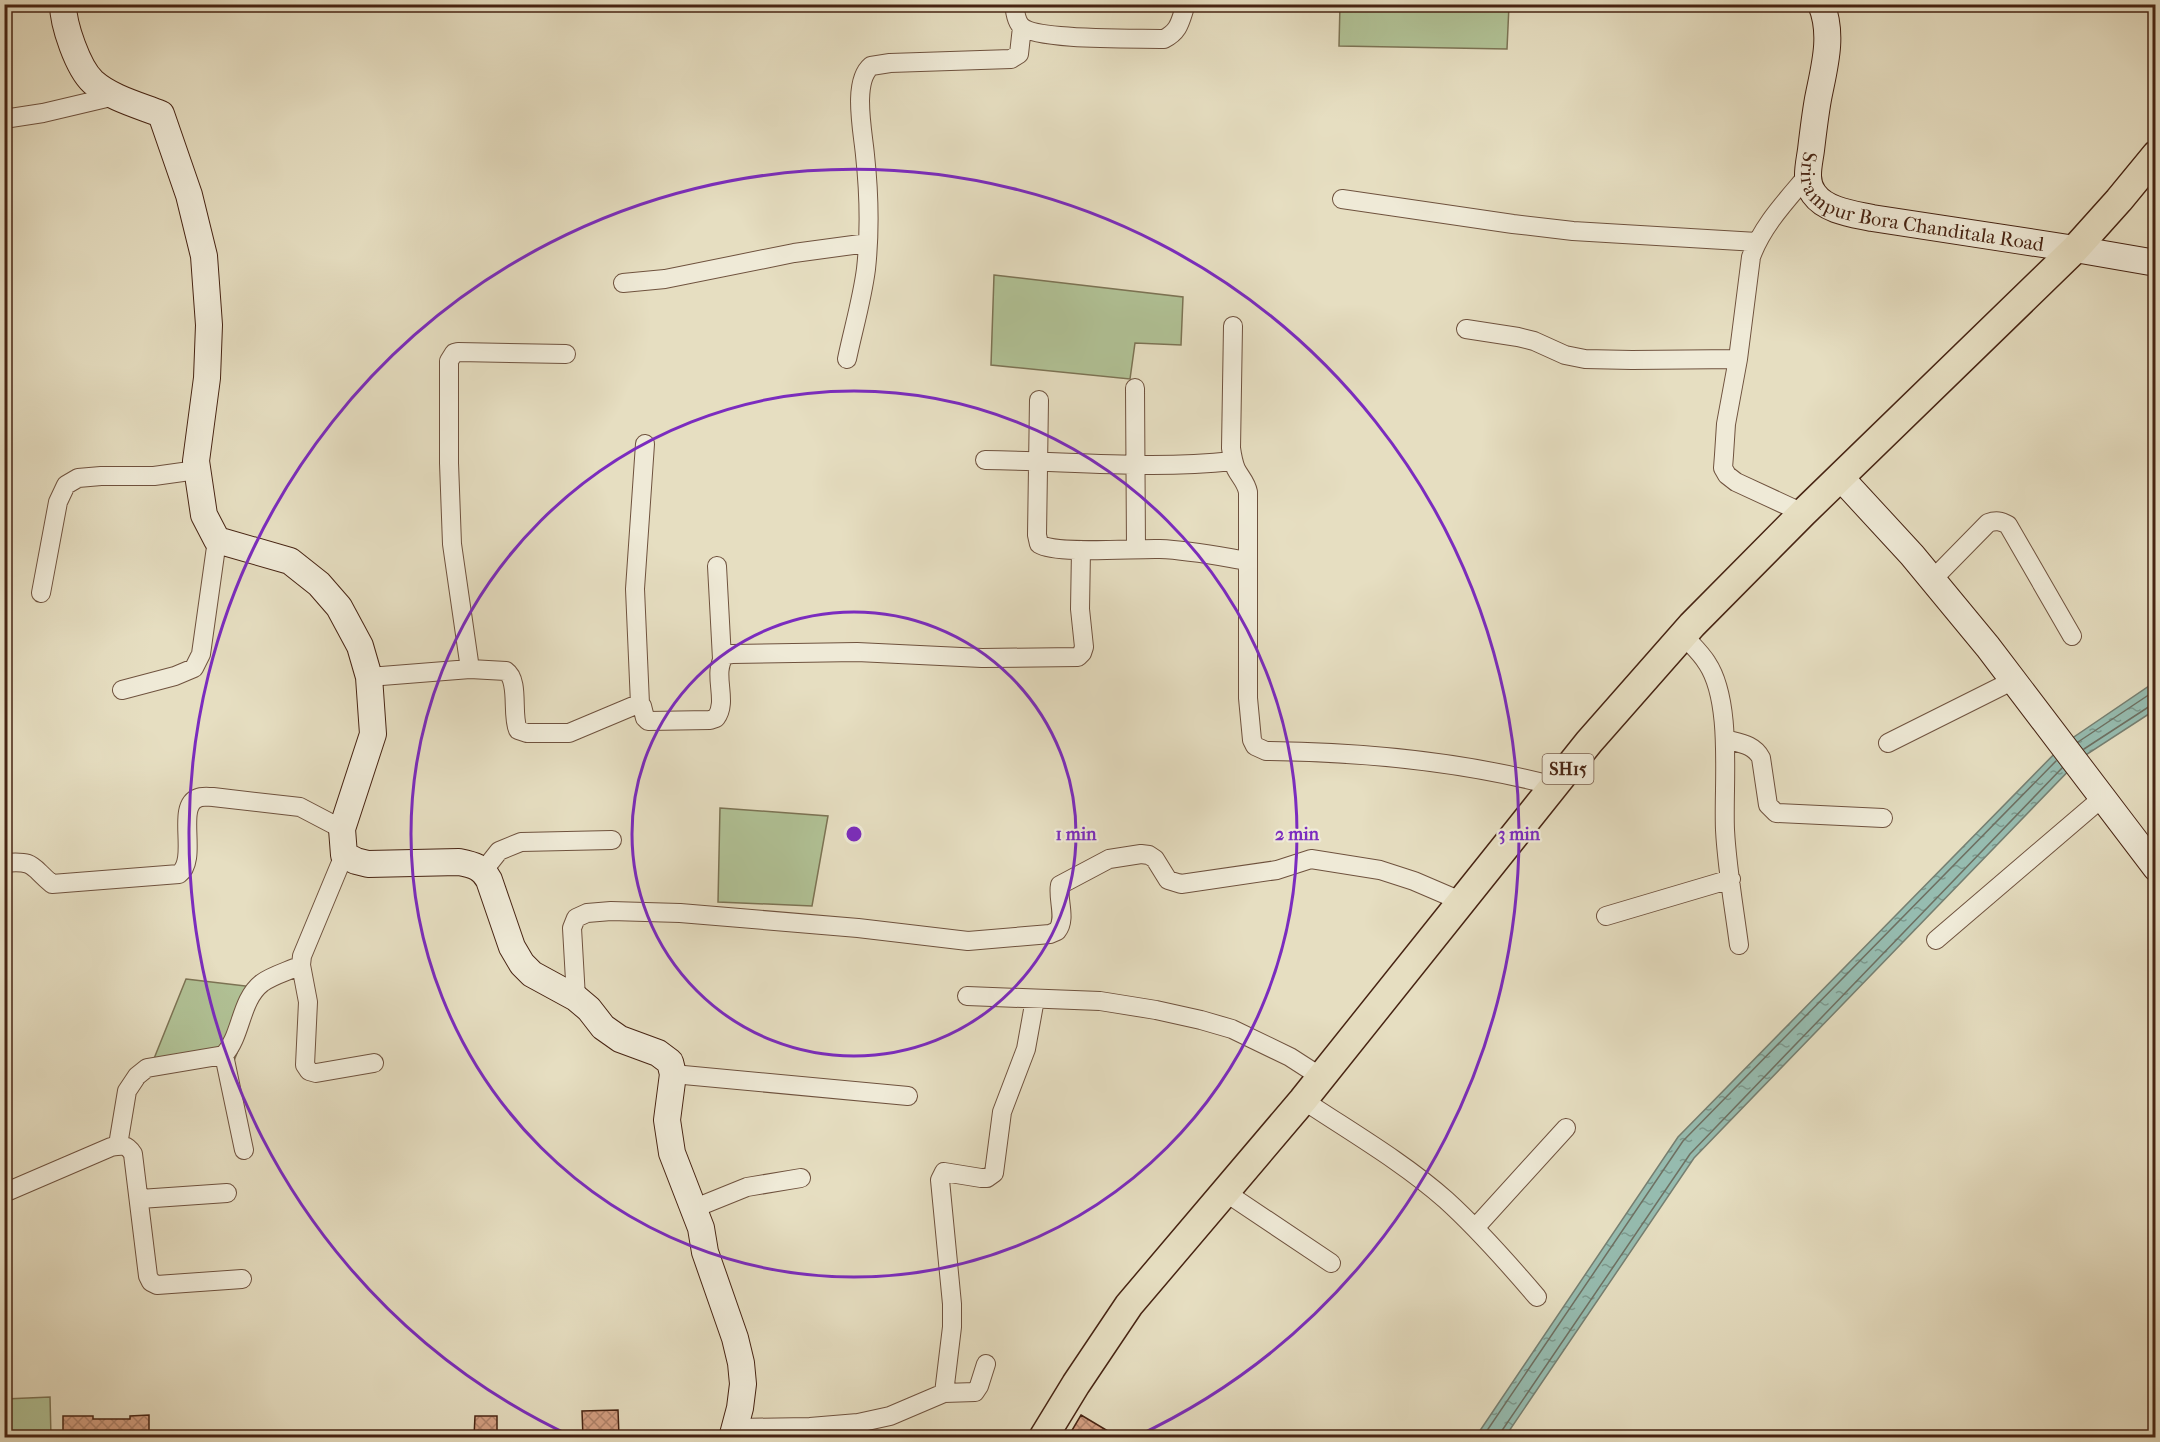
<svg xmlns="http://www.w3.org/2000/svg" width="2160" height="1442" viewBox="0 0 2160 1442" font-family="'IM FELL French Canon',serif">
	<defs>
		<pattern id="water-ripples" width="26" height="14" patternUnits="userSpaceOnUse" patternTransform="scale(1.5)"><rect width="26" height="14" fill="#96bcb0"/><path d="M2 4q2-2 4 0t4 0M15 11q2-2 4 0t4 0" fill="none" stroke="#7c998e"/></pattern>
		<pattern id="building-cross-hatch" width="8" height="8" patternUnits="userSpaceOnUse" patternTransform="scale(1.5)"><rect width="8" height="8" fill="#d5a083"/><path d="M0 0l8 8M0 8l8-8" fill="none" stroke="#af826a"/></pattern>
	</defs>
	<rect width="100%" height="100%" fill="#e6dec1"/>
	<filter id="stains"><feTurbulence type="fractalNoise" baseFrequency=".00333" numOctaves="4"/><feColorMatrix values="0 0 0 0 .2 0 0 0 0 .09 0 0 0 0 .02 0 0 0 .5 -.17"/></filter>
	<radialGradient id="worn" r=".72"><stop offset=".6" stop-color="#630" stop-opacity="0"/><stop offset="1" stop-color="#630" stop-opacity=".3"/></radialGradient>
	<!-- green -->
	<path fill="#b1c296" stroke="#7c7354" stroke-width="1.5" d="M1340 5H1509L1507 49 1339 46Z
		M994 275 1183 297 1181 345 1135 343 1130 379 991 365Z
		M720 808 828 816 812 906 718 902Z
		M186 979 262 988 232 1066 153 1061Z
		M50 1397 51 1437H5V1399Z"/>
	<!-- water -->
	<path fill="url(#water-ripples)" stroke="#767f71" stroke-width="1.5" d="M2155 682V710L2081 758 1694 1158 1505 1437 1475 1438 1678 1137 2065 743Z"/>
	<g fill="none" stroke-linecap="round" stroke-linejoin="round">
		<!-- shore -->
		<path stroke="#6e7062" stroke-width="1.5" d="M2078 742 2156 690
			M2084 749 2150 706 2156 705
			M1482 1438 1683 1141 2056 761
			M1500 1438 1501 1432 1690 1154 2062 768"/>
	</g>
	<!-- building -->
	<path fill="url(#building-cross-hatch)" stroke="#472413" stroke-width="1.5" d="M618 1410 619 1437H583L582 1411Z
		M149 1415V1437H63V1416H93V1419H130V1416Z
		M1081 1415 1118 1437H1068Z
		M475 1416H497V1437H474Z"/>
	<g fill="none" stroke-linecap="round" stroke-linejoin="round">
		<!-- street casing -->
		<g stroke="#6f523e" stroke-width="20">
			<path id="street" d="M1014 4C1015 11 1016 21 1021 26 1036 41 1139 38 1164 39 1180 31 1180 21 1186 4
				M4 119 43 113 115 96
				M1342 199 1513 224 1573 231 1757 242
				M623 283 665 279 794 253 868 243
				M1233 326 1231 448C1232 455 1233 462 1236 469 1240 477 1246 482 1248 492V698L1252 740 1255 746 1266 751C1364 752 1460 761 1555 786
				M1466 329 1518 337 1534 341 1565 355 1585 359 1632 360 1738 359
				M847 359C853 330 862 300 866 269 870 232 869 192 865 155 863 132 852 82 871 66L890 63 1011 59 1019 54 1022 27
				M1135 388 1136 549
				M1039 400 1037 535 1039 544C1057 555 1135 548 1160 549 1189 550 1218 556 1248 561
				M985 460C1068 461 1150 470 1233 461
				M1803 513 1736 482 1727 475 1723 468 1724 455 1726 424 1738 359 1751 257C1762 226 1786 201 1807 176
				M717 566 722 659
				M1932 580 1988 523C1996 520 2001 521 2008 525L2072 636
				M41 593 58 502 66 485 78 478 101 476H154L197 470
				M1683 635C1691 644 1701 653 1707 663 1733 702 1723 784 1725 830 1727 868 1734 907 1739 945
				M470 669 452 544 449 463V361L454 353 458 352 566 354
				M369 677 470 669 506 671C520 681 511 714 518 730L527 733H569L638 704 642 706 645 718 648 721 710 720 716 718C729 700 711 674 725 655L732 654 857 652 982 658 1078 657 1082 653 1084 647 1080 609 1081 550
				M122 690 175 676 194 668 201 654 217 540
				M640 704 635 589 645 444
				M1725 739C1739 743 1754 744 1761 758L1768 805 1776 813 1883 818
				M1888 743 2014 680
				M344 855 302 956 301 965 308 1002 305 1065 309 1071 316 1073 374 1063
				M4 863C36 860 31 867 52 884L179 874C199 859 175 806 198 798 202 796 208 797 213 797L300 807 342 829
				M484 870 499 851 521 842 612 840
				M1606 916 1731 879
				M1936 940 2102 798
				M967 996 1100 1001 1156 1010 1201 1020 1232 1029 1290 1057 1321 1077
				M576 998 572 928 576 918 587 913 611 911 680 913 858 928 968 941 1050 934 1057 931C1067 919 1057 899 1060 885L1109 859 1141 854 1149 855 1155 859 1168 880 1181 884 1277 870 1311 859 1380 870 1414 881 1463 902
				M224 1055 244 1150
				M673 1074 908 1096
				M1303 1100C1351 1132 1403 1162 1446 1200 1479 1230 1508 1263 1537 1297
				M118 1145 127 1091 137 1076 147 1068 224 1055C242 1035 240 1000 262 983 273 975 289 971 301 965
				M1225 1192 1331 1263
				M4 1193 111 1147C122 1145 127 1144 133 1154L148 1276 151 1282 157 1285 242 1279
				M140 1199 227 1193
				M695 1208 747 1187 801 1178
				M1475 1228 1566 1128
				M944 1393 952 1327V1304L940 1180 944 1172 981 1178H987L994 1173 1002 1112 1026 1049 1035 999
				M735 1428 810 1427 858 1423 890 1416 944 1393 975 1392 979 1386 986 1364"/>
		</g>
		<!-- secondary casing -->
		<g stroke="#472413" stroke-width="28">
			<g id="secondary">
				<path d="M63 4C63 25 78 68 93 82 111 98 138 105 161 114L189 195 204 256 209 325 207 378 196 461 204 515 217 540 290 561 319 584 339 607 360 646 369 677 373 734 342 829 344 855 356 861 368 864 459 862C474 865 482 867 489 880L512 947 522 964 532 974 576 998 589 1009 603 1027 620 1039 658 1053 670 1062 673 1074 667 1120 672 1153 701 1228 705 1252 735 1338 741 1363 743 1384 740 1408 732 1438"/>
				<path id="s1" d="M1821 4C1834 35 1824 68 1818 99 1815 116 1813 133 1811 150 1809 165 1804 181 1814 194 1826 211 1854 214 1872 218L2075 249 2156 263"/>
				<path d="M1841 478 1912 555 1988 647 2156 868"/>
			</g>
		</g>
		<!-- primary casing -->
		<g stroke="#472413" stroke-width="31">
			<path id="primary" d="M1043 1438 1076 1384 1129 1305 1303 1100 1589 742 1692 625 1803 513 2075 249 2119 200 2156 155"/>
		</g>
		<!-- street -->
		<use href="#street" stroke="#efead7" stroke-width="18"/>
		<!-- secondary -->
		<use href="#secondary" stroke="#efead7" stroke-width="26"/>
		<!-- primary -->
		<use href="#primary" stroke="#e6dec1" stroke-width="28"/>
	</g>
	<!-- distance rings -->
	<g fill="none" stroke="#7b2cbf" stroke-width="3">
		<circle cx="854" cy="834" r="222"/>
		<circle cx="854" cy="834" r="443"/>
		<path d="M573 1437A665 665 0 1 1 1135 1437"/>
	</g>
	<g text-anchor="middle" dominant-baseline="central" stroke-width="4.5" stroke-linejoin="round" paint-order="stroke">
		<!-- shield labels -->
		<rect fill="#efead7" stroke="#795f4e" stroke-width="1.5" x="1542.5" y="754" width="51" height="30" rx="4.5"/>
		<g font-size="18" font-weight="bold" fill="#472413">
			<text x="1568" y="769">SH15</text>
		</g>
		<!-- street labels -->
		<g font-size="20" fill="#472413" stroke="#efead7">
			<text stroke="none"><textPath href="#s1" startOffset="291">Srirampur Bora Chanditala Road</textPath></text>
		</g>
	</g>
	<circle cx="854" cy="834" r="9" fill="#7b2cbf" stroke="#efead7" stroke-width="3"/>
	<g font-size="18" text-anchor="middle" font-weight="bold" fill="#7b2cbf" stroke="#efead7" stroke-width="4.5" stroke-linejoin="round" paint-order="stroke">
		<text x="1076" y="840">1 min</text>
		<text x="1297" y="840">2 min</text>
		<text x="1519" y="840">3 min</text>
	</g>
	<!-- margin -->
	<rect width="2160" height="1442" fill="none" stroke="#e6dec1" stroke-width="24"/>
	<rect x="6" y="6" width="2148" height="1430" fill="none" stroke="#472413" stroke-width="3"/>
	<rect x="12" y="12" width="2136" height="1418" fill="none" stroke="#472413" stroke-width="1.5"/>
	<rect width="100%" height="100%" filter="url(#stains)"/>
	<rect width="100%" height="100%" fill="url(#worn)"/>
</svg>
